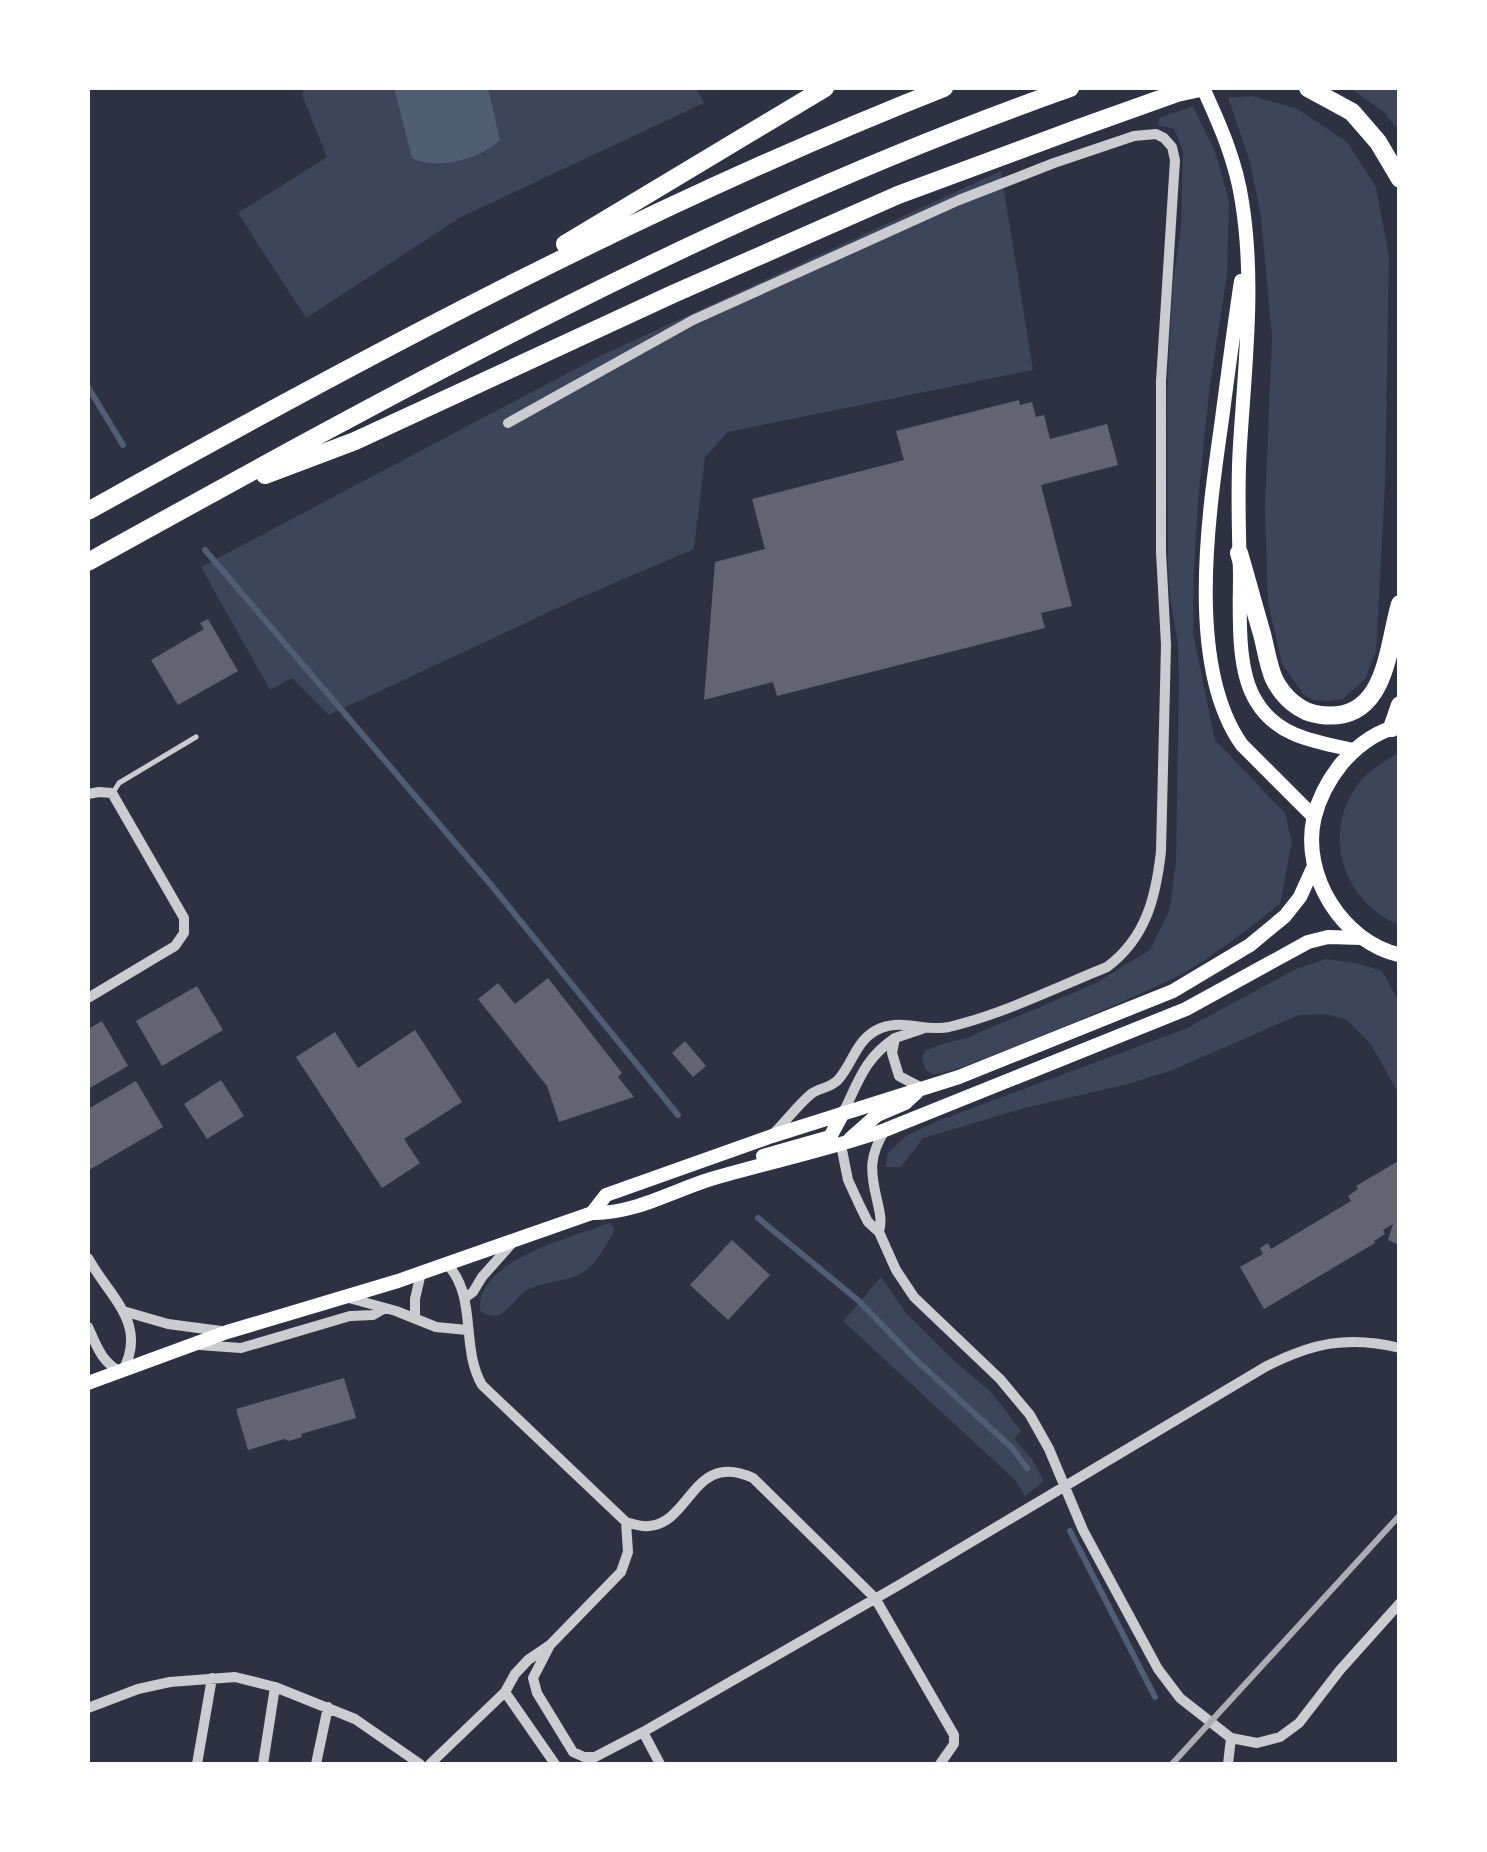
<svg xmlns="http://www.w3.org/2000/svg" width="1487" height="1852" viewBox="0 0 1487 1852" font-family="Karla,sans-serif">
	<rect width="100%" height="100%" fill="#2d3142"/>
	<!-- green -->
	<path fill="#3c4559" d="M304 88H696L704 103 461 217 306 318 238 213 327 157 302 95Z
		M1350 88H1399V131L1384 112Z
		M1252 96 1298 109 1347 142 1376 187 1389 256 1385 486 1376 652 1365 679 1343 699 1329 701 1313 700 1303 694 1282 664 1268 603 1265 508 1272 337 1261 217 1250 162 1228 98Z
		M1193 106 1215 151 1229 201 1227 275 1210 385 1199 489 1194 566 1193 633 1215 740 1285 813 1292 842 1280 904C1246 930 1212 958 1174 978 1147 992 950 1078 933 1074 925 1072 923 1063 922 1056L927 1050 942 1044 966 1038 1094 984 1150 950 1170 909 1176 861 1179 681 1178 645 1170 598 1168 564 1167 391 1173 283 1181 226 1183 151 1174 129 1158 125 1159 118Z
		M1001 171 1033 370 728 432 705 457 694 549 577 599 329 715 292 678 270 690 201 567 600 356Z
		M1399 753V925C1345 903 1321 837 1356 787 1367 771 1383 762 1399 753Z
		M1326 959 1356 963 1382 971 1399 1002V1094L1370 1043 1347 1020 1326 1014 1299 1015 1170 1071 1128 1084 1025 1108 923 1138 901 1167H886L887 1154 906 1136 935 1122 1185 1029 1298 968Z
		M609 1223 615 1229C608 1241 600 1258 589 1268 574 1282 549 1280 531 1288 512 1297 504 1328 480 1311 475 1260 571 1238 609 1223Z
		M881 1277 906 1313 950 1357 993 1394 1021 1431 1014 1439 1032 1459 1044 1481 1025 1496 1015 1480 843 1321Z"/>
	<!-- water -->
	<path fill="#4f5d75" d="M394 88H488L500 140C480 159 437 171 412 158Z"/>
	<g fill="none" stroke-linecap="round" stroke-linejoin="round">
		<!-- stream -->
		<path stroke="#4f5d75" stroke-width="6" d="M88 387 123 445
			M205 550 492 886 678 1115
			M758 1218 859 1301 915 1359 1012 1448 1027 1468
			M1070 1531 1155 1697"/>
	</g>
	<!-- building -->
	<path fill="#626471" d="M1019 400 1020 405 1032 402 1036 417 1044 415 1050 439 1107 424 1118 465 1041 485 1072 606 1041 613 1045 628 777 696 773 682 704 700 715 562 765 549 752 499 904 460 896 431Z
		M208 619 238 671 178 705 151 660 204 629 200 623Z
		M548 978 622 1073 618 1077 634 1097 559 1122 547 1086 478 999 498 983 515 1004Z
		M197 986 223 1030 162 1066 136 1021Z
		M102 1021 128 1066 88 1089V1029Z
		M415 1030 462 1102 404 1139 420 1163 382 1188 296 1057 335 1032 358 1068Z
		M685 1041 706 1066 693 1077 672 1053Z
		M221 1080 244 1116 207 1139 184 1104Z
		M136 1081 163 1127 89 1170 88 1109Z
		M1400 1160V1238L1397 1244 1388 1240 1393 1224 1383 1230 1385 1234 1374 1241 1375 1243 1264 1309 1240 1267 1263 1254 1260 1248 1268 1243 1271 1249 1351 1201 1348 1196 1358 1189 1356 1186Z
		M732 1240 770 1275 728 1320 690 1285Z
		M344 1378 356 1418 301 1434 302 1437 289 1441 284 1439 248 1450 236 1409Z"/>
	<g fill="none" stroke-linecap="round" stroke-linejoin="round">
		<!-- service -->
		<path stroke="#caccd0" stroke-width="5" d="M114 791 119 783 196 737"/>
		<!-- minor -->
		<path stroke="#caccd0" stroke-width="10" d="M508 423 693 320 959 200 1054 163 1134 136 1156 134 1164 138 1172 147 1175 160 1161 381V552L1166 645 1161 851C1156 897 1146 938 1107 967 1055 988 1003 1014 949 1027 925 1032 904 1019 881 1028 856 1038 854 1062 838 1080 830 1088 819 1088 811 1094 798 1105 786 1121 774 1133
			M88 794 99 792 112 793 184 918V933L175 946 88 998
			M922 1088 899 1076 892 1053 895 1038 922 1029
			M843 1113C859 1081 864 1059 895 1038
			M841 1145 848 1180 860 1206 868 1222 879 1232 896 1270 914 1297 1000 1379 1030 1415 1049 1449 1083 1530 1158 1669 1180 1698 1231 1738
			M879 1232C882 1220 880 1213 877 1200 870 1171 869 1156 885 1130
			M88 1258C110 1298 149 1324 122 1372 102 1364 97 1346 88 1327
			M447 1264C478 1297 460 1347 482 1385L626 1522C633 1524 641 1527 649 1526 691 1523 693 1450 753 1478L875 1598 954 1735V1744L940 1764
			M466 1297 473 1292 482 1277 514 1241
			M349 1298 396 1311 436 1327 467 1330
			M123 1311 168 1324 221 1331
			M415 1319V1299L421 1273
			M199 1345 241 1348 350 1316 373 1315 385 1308
			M550 1645 533 1678 537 1693 573 1752 584 1757H595L643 1732 899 1585 1265 1367C1312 1343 1348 1335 1400 1348
			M505 1692 555 1764
			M88 1708 138 1689 170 1682 235 1677 275 1687 355 1719 420 1764
			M643 1732 660 1764
			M1231 1738 1257 1743 1280 1737 1299 1723 1340 1670 1400 1603
			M197 1764 212 1678
			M263 1764 275 1687
			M316 1764 328 1707
			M430 1764 505 1692 515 1674 528 1660 550 1645 621 1572 628 1552 626 1522
			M1228 1764 1231 1738"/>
		<!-- secondary -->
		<path stroke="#fff" stroke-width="14" d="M1203 88C1220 125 1236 161 1242 202 1255 282 1245 365 1240 445 1237 489 1239 531 1240 574 1240 612 1236 669 1256 701 1277 737 1316 742 1354 750
			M1241 281C1234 327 1228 373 1222 419 1209 511 1185 665 1242 745L1314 817
			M850 1139 877 1115 905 1103 917 1092
			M763 1156 830 1137 843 1113
			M592 1213 606 1195 772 1136 959 1077 1173 991 1250 945 1285 916 1300 897 1314 866
			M88 1383 227 1332 398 1281 592 1213C634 1214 672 1191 711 1179 769 1162 828 1150 885 1130L1186 1009 1308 942 1328 937 1362 938"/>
		<!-- primary -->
		<path stroke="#fff" stroke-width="15" d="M1400 726C1376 731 1357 746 1342 763 1329 779 1319 797 1314 818 1301 875 1342 942 1400 955"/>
		<!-- motorway -->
		<path stroke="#fff" stroke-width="18" d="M1308 88 1352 112 1378 142 1400 179
			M565 244 825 88
			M265 475 355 441 673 294 898 195 1079 128 1177 93 1200 88
			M88 511C366 356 647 205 944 88
			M1239 553C1247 580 1254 607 1262 634 1266 649 1268 665 1274 679 1283 697 1300 713 1321 715 1387 723 1387 648 1400 604
			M88 562C406 386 726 209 1070 88
			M1392 728 1400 705"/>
		<!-- rail -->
		<path stroke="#abadb3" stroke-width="6" d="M1172 1764 1400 1515"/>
	</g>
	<!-- border -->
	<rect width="1487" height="1852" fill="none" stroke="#ffffff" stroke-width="180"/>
</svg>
